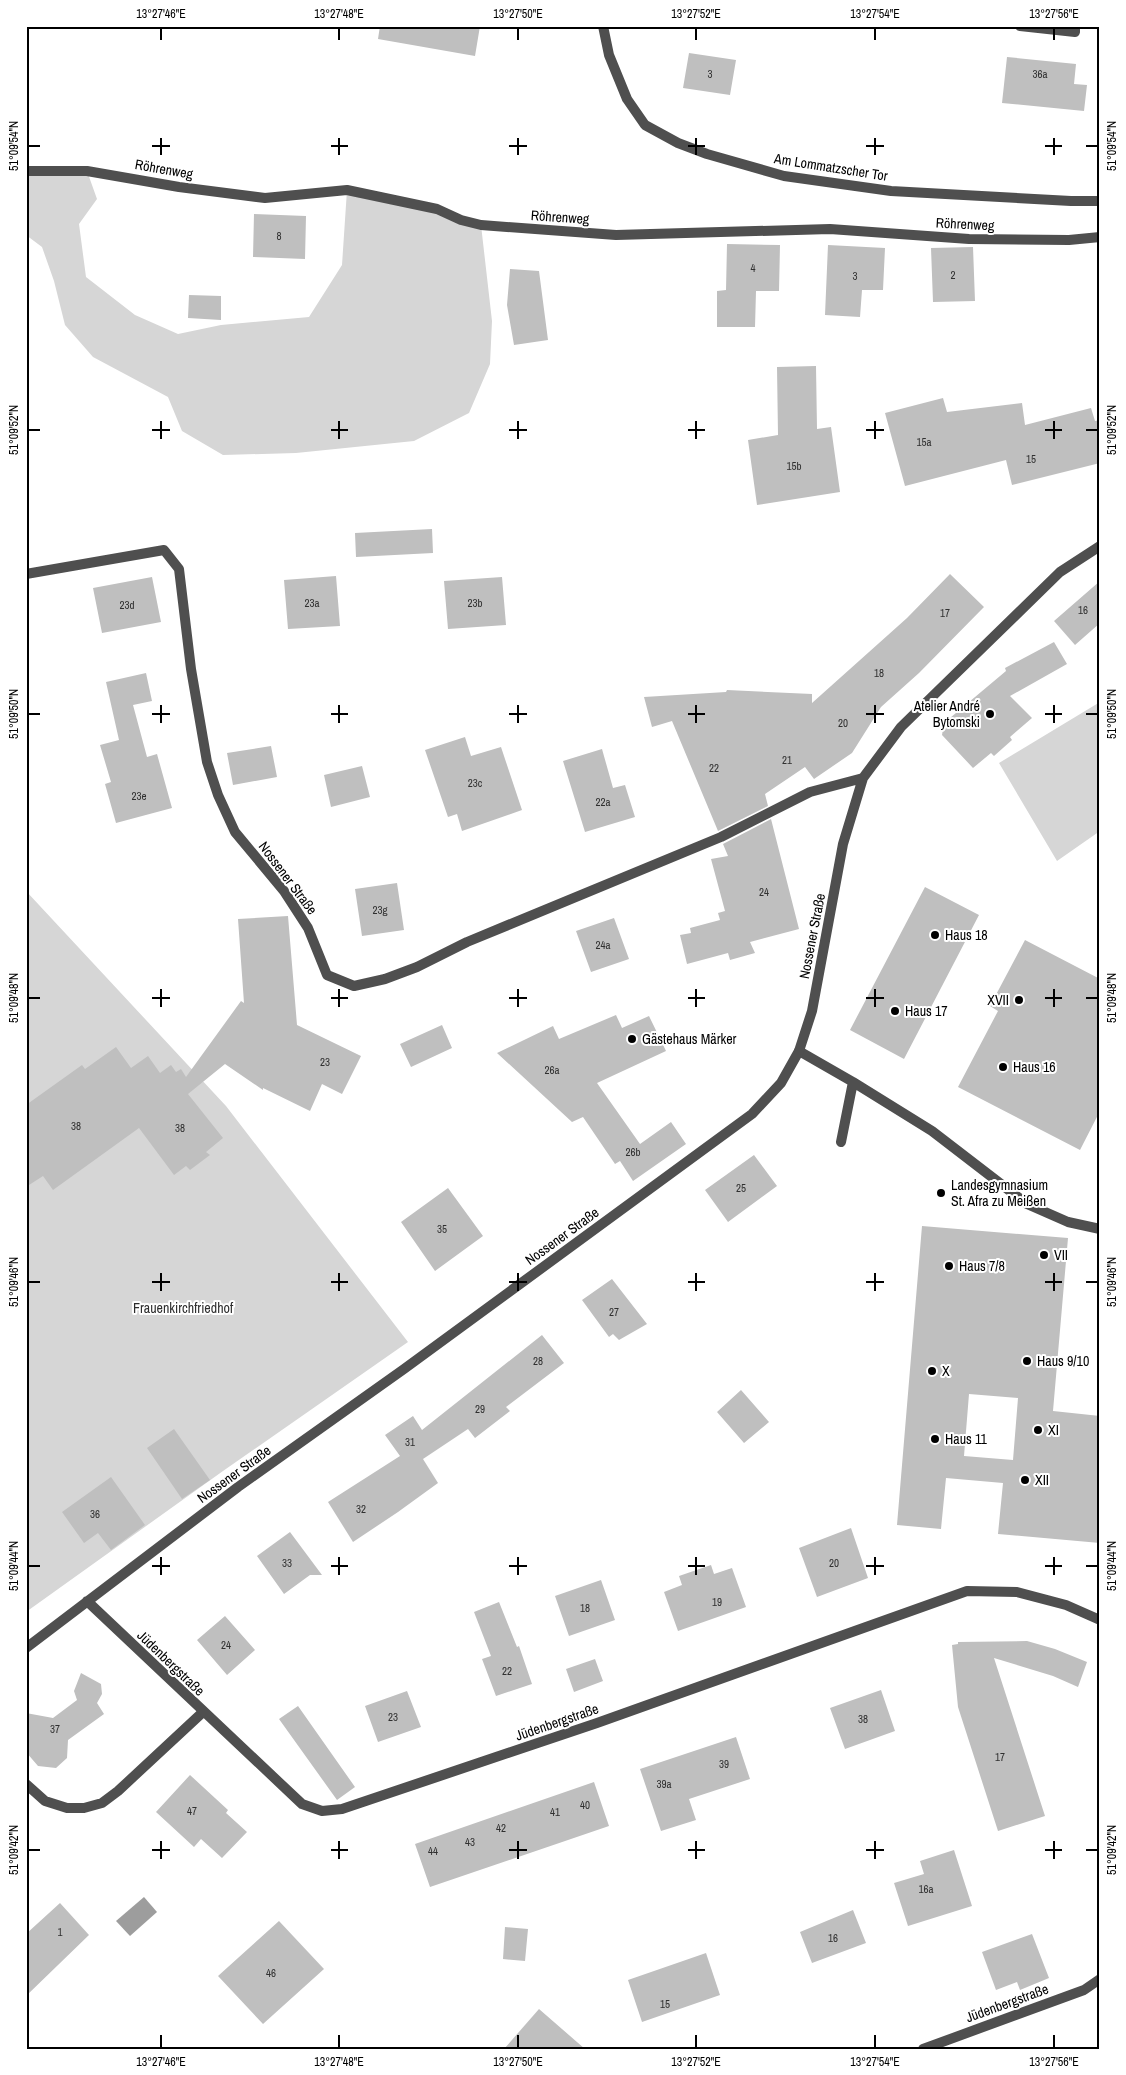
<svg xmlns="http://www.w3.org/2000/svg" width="1126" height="2075" viewBox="0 0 1126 2075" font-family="'Archivo Narrow',sans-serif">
	<rect width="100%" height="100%" fill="#fff"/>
	<!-- green -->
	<path fill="#d6d6d6" d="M26 171H87L97 199 79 224 86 277 135 315 178 334 221 325 309 317 342 265 347 190 481 225 492 321 490 364 469 413 414 441 296 453 223 455 182 431 168 397 93 357 65 325 54 281 42 247 26 235Z
		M1100 702V831L1057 861 999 763Z
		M26 891 226 1106 408 1342 223 1471 26 1612Z"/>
	<!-- water -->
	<path fill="#9d9d9d" d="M144 1897 157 1912 130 1936 116 1921Z"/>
	<!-- building -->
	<path fill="#bfbfbf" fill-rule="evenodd" d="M380 26H480L475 56 378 39Z
		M689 53 736 60 730 95 683 88Z
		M1007 57 1076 64 1074 84 1087 85 1084 111 1002 103Z
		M254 214 306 216 305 259 253 257Z
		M727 244 780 245 779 291H756L755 327H717V291L726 290Z
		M828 245 885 248 883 290H862L860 317 825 315Z
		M973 247 975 301 933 302 931 248Z
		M510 269 539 271 548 340 514 345 507 305Z
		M189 295 221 296V320L188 318Z
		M816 366 817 429 831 427 840 492 757 505 748 440 778 435 777 367Z
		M943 398 947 412 1022 403 1025 425 1091 408 1095 421 1100 420V463L1012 485 1006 460 905 486 885 413Z
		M432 529 433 553 356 557 355 533Z
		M950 574 984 607 919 673 881 707 852 753 814 779 805 767 765 794 768 806 718 831 672 721 652 727 644 697 726 692 727 690 812 694V703L907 618Z
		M336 576 340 626 288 629 284 580Z
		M152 577 161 622 102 633 93 588Z
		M502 577 506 625 448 629 444 581Z
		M1100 581V623L1075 645 1054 621Z
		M1054 642 1067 664 1010 696 1032 718 1010 737 1012 740 994 756 991 753 973 768 942 735 944 723 1006 671 1005 668Z
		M146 673 152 701 133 705 147 757 157 754 172 808 116 823 105 784 111 782 100 745 119 740 106 682Z
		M465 737 471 756 501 747 522 810 462 831 457 814 448 817 425 750Z
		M271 746 277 777 233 785 227 753Z
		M602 749 613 788 625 785 635 817 585 832 563 761Z
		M362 766 370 797 331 807 324 775Z
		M771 819 799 929 750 942 755 953 730 960 728 953 687 964 680 935 691 933 690 928 720 920 718 913 725 911 711 859 728 856 723 844Z
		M397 883 404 930 362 936 355 889Z
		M925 887 979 915 904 1059 850 1030Z
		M288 916 297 1025 361 1056 342 1094 322 1084 310 1111 263 1088V1090L225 1064 188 1094 223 1138 206 1152 210 1155 190 1170 186 1166 174 1175 139 1128 53 1190 43 1176 26 1187V1105L82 1065 85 1069 116 1047 131 1068 148 1056 160 1073 171 1065 176 1072 181 1069 186 1077 241 1001 244 1003 238 919Z
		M614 918 629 959 591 972 576 931Z
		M1025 940 1100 979V1111L1080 1150 958 1087 998 1011 990 1006Z
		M616 1015 622 1028 649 1016 666 1051 597 1083 640 1144 671 1122 686 1144 633 1181 620 1161 615 1164 583 1117 572 1122 497 1053 553 1026 559 1039Z
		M442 1025 452 1048 411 1067 400 1044Z
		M754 1155 777 1186 728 1222 705 1190Z
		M448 1188 483 1236 435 1271 401 1222Z
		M922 1226 1068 1238 1053 1411 1100 1416V1543L998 1534 1003 1483 946 1478 941 1529 897 1525ZM969 1394 1018 1398 1013 1460 964 1456Z
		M612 1279 647 1324 619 1340 613 1334 609 1337 582 1300Z
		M542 1335 564 1363 506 1407 510 1411 475 1438 468 1429 423 1459 438 1483 398 1512 353 1542 328 1502 400 1456 385 1435 413 1416 422 1430Z
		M741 1390 769 1422 744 1443 717 1412Z
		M174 1429 210 1480 182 1499 147 1448Z
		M111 1477 145 1525 111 1550 98 1533 84 1543 62 1512Z
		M851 1528 868 1578 817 1597 799 1548Z
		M290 1532 322 1575H310L284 1594 257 1556Z
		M711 1565 714 1574 732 1568 746 1607 678 1631 664 1592 682 1585 679 1576Z
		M601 1580 615 1620 569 1636 555 1596Z
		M499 1602 517 1647 519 1646 532 1684 496 1696 482 1659 491 1656 474 1612Z
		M225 1616 255 1650 227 1675 197 1640Z
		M1027 1641 1055 1649 1087 1662 1078 1687 1053 1676 994 1658 1045 1816 998 1831 958 1707 952 1645 958 1644V1642Z
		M595 1659 603 1681 574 1692 566 1669Z
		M81 1673 101 1684 102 1694 97 1703 104 1714 68 1740 67 1758 56 1768 38 1766 26 1752V1713L53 1718 77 1700 74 1691Z
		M881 1690 895 1731 845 1749 830 1708Z
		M407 1691 421 1727 378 1742 365 1706Z
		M298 1706 355 1787 337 1800 279 1719Z
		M736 1737 750 1779 689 1799 696 1820 661 1831 640 1769Z
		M190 1775 228 1810 226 1813 247 1832 222 1858 201 1839 194 1847 156 1812Z
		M594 1782 609 1826 430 1887 415 1844Z
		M954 1850 972 1906 908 1926 894 1883 924 1874 920 1861Z
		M60 1903 89 1935 26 1996V1934Z
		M853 1910 866 1943 812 1963 800 1932Z
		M279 1921 324 1969 263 2024 218 1976Z
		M505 1927 528 1929 525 1961 503 1959Z
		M1032 1934 1049 1978 1020 1990 1017 1982 996 1990 982 1952Z
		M706 1953 720 1995 642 2022 628 1980Z
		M539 2009 585 2049H504Z"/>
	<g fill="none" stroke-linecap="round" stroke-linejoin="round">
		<!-- lane -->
		<path stroke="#4f4f4f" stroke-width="10" d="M1020 26 1075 32V26
			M26 171H87L179 187 265 198 347 190 437 209 461 220 481 225 616 235 830 229 969 239 1069 240 1100 237
			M799 1051 853 1082 841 1142
			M853 1082 932 1131 1027 1204 1068 1222 1100 1229
			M26 1784 45 1801 67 1808H84L102 1803 118 1791 203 1712"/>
		<!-- street -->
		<path stroke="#4f4f4f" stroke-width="10" d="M603 26 609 55 627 99 645 125 678 143 707 154 784 176 891 191 1071 201H1100
			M26 574 164 550 179 569 191 669 207 762 218 795 235 832 284 891 308 928 327 975 354 986 385 979 417 967 467 942 721 837 810 792 863 778
			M87 1601 302 1804 322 1811 342 1809 597 1723 967 1591 1017 1592 1066 1605 1100 1620
			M26 1648 238 1487 404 1369 752 1114 781 1083 799 1051 812 1011 843 844 863 778 901 727 1060 572 1100 546
			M923 2049 1084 1990 1100 1979"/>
	</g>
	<!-- ticks -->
	<path fill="none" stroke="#000" stroke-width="2" d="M161 28V40M339 28V40M518 28V40M696 28V40M875 28V40M1054 28V40M161 138V155M339 138V155M518 138V155M696 138V155M875 138V155M1054 138V155M28 146H40M152 146H170M331 146H348M509 146H527M688 146H705M866 146H884M1045 146H1062M1086 146H1098M161 421V439M339 421V439M518 421V439M696 421V439M875 421V439M1054 421V439M28 430H40M152 430H170M331 430H348M509 430H527M688 430H705M866 430H884M1045 430H1062M1086 430H1098M161 705V723M339 705V723M518 705V723M696 705V723M875 705V723M1054 705V723M28 714H40M152 714H170M331 714H348M509 714H527M688 714H705M866 714H884M1045 714H1062M1086 714H1098M161 989V1007M339 989V1007M518 989V1007M696 989V1007M875 989V1007M1054 989V1007M28 998H40M152 998H170M331 998H348M509 998H527M688 998H705M866 998H884M1045 998H1062M1086 998H1098M161 1273V1291M339 1273V1291M518 1273V1291M696 1273V1291M875 1273V1291M1054 1273V1291M28 1282H40M152 1282H170M331 1282H348M509 1282H527M688 1282H705M866 1282H884M1045 1282H1062M1086 1282H1098M161 1557V1575M339 1557V1575M518 1557V1575M696 1557V1575M875 1557V1575M1054 1557V1575M28 1566H40M152 1566H170M331 1566H348M509 1566H527M688 1566H705M866 1566H884M1045 1566H1062M1086 1566H1098M161 1841V1859M339 1841V1859M518 1841V1859M696 1841V1859M875 1841V1859M1054 1841V1859M28 1850H40M152 1850H170M331 1850H348M509 1850H527M688 1850H705M866 1850H884M1045 1850H1062M1086 1850H1098M161 2035V2048M339 2035V2048M518 2035V2048M696 2035V2048M875 2035V2048M1054 2035V2048"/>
	<!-- markers -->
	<g fill="#000" stroke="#fff" stroke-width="2">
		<circle cx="990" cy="714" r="5"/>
		<circle cx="935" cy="935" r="5"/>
		<circle cx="1019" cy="1000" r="5"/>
		<circle cx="895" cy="1011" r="5"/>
		<circle cx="632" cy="1039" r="5"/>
		<circle cx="1003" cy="1067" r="5"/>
		<circle cx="941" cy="1193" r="5"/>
		<circle cx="1044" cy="1255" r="5"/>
		<circle cx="949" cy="1266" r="5"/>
		<circle cx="1027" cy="1361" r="5"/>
		<circle cx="932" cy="1371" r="5"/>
		<circle cx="1038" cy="1430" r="5"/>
		<circle cx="935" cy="1439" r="5"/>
		<circle cx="1025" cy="1480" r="5"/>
	</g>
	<g text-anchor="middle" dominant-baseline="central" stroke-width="4" stroke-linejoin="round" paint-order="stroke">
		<!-- number labels -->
		<g font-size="11" fill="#303030">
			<text x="710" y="74">3</text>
			<text x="1040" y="74">36a</text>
			<text x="279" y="236">8</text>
			<text x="753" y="268">4</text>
			<text x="953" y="275">2</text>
			<text x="855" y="276">3</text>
			<text x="924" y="442">15a</text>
			<text x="1031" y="459">15</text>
			<text x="794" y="466">15b</text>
			<text x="312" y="603">23a</text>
			<text x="475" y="603">23b</text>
			<text x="127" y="605">23d</text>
			<text x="1083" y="610">16</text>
			<text x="945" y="613">17</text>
			<text x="879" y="673">18</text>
			<text x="843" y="723">20</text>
			<text x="787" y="760">21</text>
			<text x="714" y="768">22</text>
			<text x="475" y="783">23c</text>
			<text x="139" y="796">23e</text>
			<text x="603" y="802">22a</text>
			<text x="764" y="892">24</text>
			<text x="380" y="910">23g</text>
			<text x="603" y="945">24a</text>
			<text x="325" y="1062">23</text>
			<text x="552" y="1070">26a</text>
			<text x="76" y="1126">38</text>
			<text x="180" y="1128">38</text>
			<text x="633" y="1152">26b</text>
			<text x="741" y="1188">25</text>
			<text x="442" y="1229">35</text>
			<text x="614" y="1312">27</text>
			<text x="538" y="1361">28</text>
			<text x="480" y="1409">29</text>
			<text x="410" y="1442">31</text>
			<text x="361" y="1509">32</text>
			<text x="95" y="1514">36</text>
			<text x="287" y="1563">33</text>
			<text x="834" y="1563">20</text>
			<text x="717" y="1602">19</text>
			<text x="585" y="1608">18</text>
			<text x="226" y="1645">24</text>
			<text x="507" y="1671">22</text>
			<text x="393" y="1717">23</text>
			<text x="863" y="1719">38</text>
			<text x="55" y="1729">37</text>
			<text x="1000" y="1757">17</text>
			<text x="724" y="1764">39</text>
			<text x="664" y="1784">39a</text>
			<text x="585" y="1805">40</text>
			<text x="192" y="1811">47</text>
			<text x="555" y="1812">41</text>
			<text x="501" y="1828">42</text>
			<text x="470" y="1842">43</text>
			<text x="433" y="1851">44</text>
			<text x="926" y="1889">16a</text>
			<text x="60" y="1932">1</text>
			<text x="833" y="1938">16</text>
			<text x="271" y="1973">46</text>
			<text x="665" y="2004">15</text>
		</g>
		<!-- street labels -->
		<g font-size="14" fill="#000" stroke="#fff">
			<text transform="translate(831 167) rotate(9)">Am Lommatzscher Tor</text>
			<text transform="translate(164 169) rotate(10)">Röhrenweg</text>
			<text transform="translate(560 217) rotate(4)">Röhrenweg</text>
			<text transform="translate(965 224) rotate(3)">Röhrenweg</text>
			<text transform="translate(288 878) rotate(53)">Nossener Straße</text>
			<text transform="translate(812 936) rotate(-79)">Nossener Straße</text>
			<text transform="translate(562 1236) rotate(-36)">Nossener Straße</text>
			<text transform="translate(234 1474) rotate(-36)">Nossener Straße</text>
			<text transform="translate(171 1663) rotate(44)">Jüdenbergstraße</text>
			<text transform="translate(557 1722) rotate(-19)">Jüdenbergstraße</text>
			<text transform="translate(1007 2003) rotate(-20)">Jüdenbergstraße</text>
		</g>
		<!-- poi labels -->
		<g font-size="14" fill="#000" stroke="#fff" text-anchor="start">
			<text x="980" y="706" text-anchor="end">Atelier André<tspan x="980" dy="16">Bytomski</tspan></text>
			<text x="945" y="935">Haus 18</text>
			<text x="1009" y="1000" text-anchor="end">XVII</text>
			<text x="905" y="1011">Haus 17</text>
			<text x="642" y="1039">Gästehaus Märker</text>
			<text x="1013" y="1067">Haus 16</text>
			<text x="951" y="1185">Landesgymnasium<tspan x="951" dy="16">St. Afra zu Meißen</tspan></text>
			<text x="1054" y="1255">VII</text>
			<text x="959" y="1266">Haus 7/8</text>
			<text x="1037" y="1361">Haus 9/10</text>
			<text x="942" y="1371">X</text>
			<text x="1048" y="1430">XI</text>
			<text x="945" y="1439">Haus 11</text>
			<text x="1035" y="1480">XII</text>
		</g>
		<!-- park labels -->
		<g font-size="14" fill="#2d2d2d" stroke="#fff">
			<text x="183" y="1308">Frauenkirchfriedhof</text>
		</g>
	</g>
	<!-- border -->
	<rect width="1126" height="2075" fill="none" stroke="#ffffff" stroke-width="55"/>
	<rect x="28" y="28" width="1070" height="2020" fill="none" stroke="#000" stroke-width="2"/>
	<g font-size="12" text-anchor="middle" fill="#000">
		<text x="161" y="18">13°27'46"E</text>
		<text x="339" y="18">13°27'48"E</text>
		<text x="518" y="18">13°27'50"E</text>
		<text x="696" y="18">13°27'52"E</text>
		<text x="875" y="18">13°27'54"E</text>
		<text x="1054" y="18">13°27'56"E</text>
		<text transform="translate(14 146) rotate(-90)" y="4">51°09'54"N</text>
		<text transform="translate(1112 146) rotate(-90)" y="4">51°09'54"N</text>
		<text transform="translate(14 430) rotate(-90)" y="4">51°09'52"N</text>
		<text transform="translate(1112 430) rotate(-90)" y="4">51°09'52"N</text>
		<text transform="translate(14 714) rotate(-90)" y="4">51°09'50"N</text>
		<text transform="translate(1112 714) rotate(-90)" y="4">51°09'50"N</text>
		<text transform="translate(14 998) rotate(-90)" y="4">51°09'48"N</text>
		<text transform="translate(1112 998) rotate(-90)" y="4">51°09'48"N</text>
		<text transform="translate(14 1282) rotate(-90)" y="4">51°09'46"N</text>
		<text transform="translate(1112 1282) rotate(-90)" y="4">51°09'46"N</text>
		<text transform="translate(14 1566) rotate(-90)" y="4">51°09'44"N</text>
		<text transform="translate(1112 1566) rotate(-90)" y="4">51°09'44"N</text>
		<text transform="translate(14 1850) rotate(-90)" y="4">51°09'42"N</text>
		<text transform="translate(1112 1850) rotate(-90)" y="4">51°09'42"N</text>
		<text x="161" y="2066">13°27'46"E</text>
		<text x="339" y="2066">13°27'48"E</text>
		<text x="518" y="2066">13°27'50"E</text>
		<text x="696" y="2066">13°27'52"E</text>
		<text x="875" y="2066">13°27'54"E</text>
		<text x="1054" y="2066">13°27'56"E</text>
	</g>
</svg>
